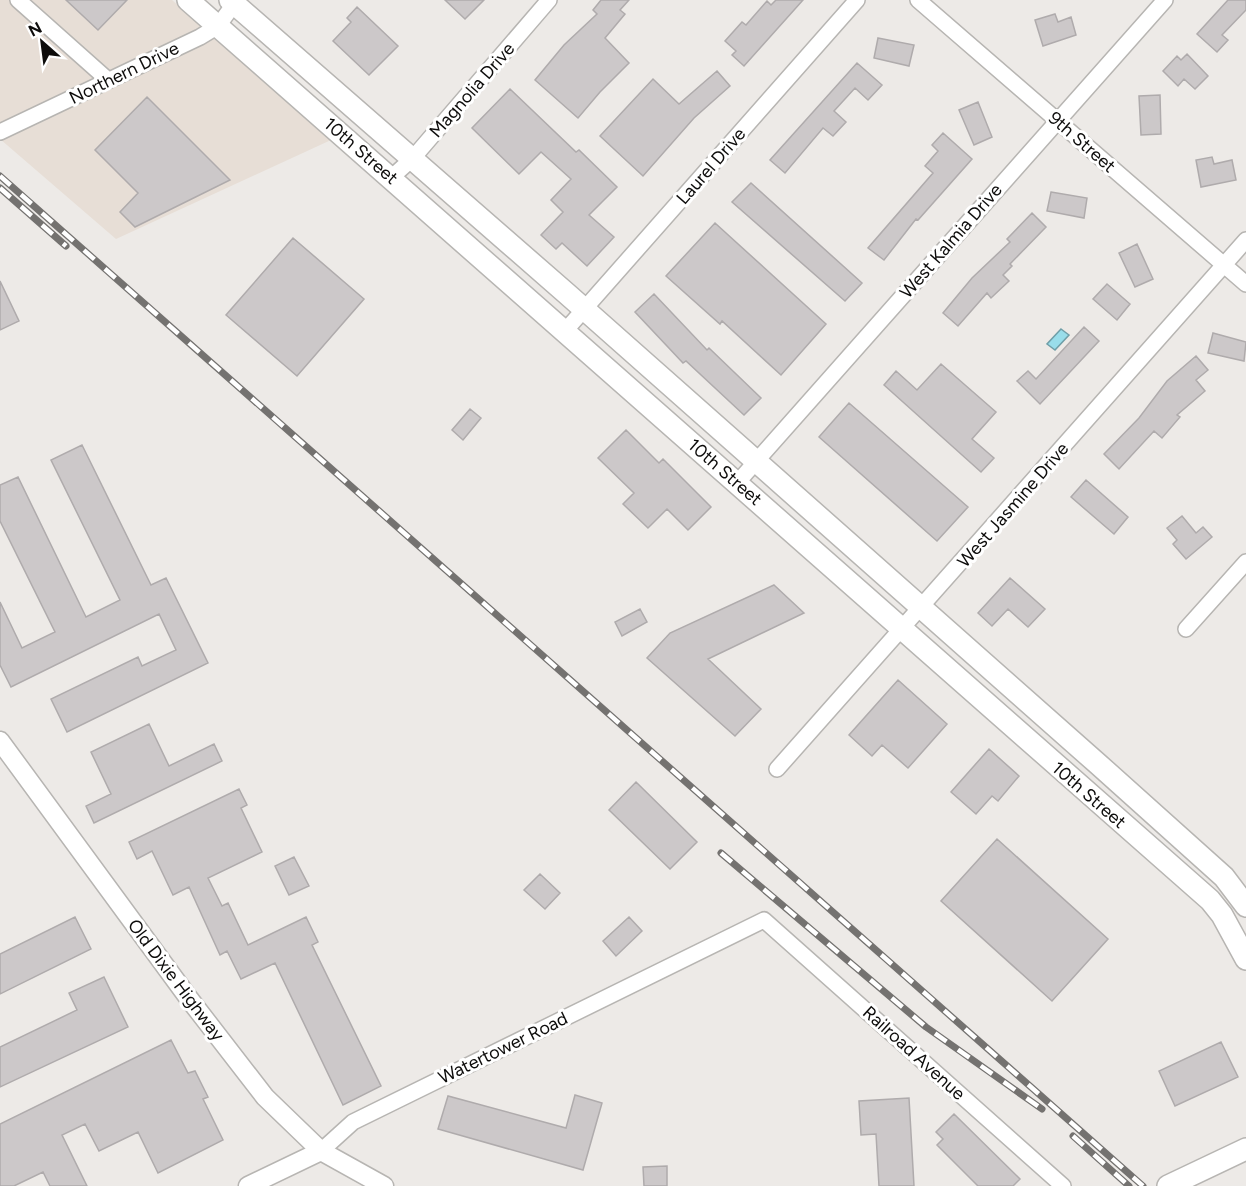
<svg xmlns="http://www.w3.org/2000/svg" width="1246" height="1186" viewBox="0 0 1246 1186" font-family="Figtree,sans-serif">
	<rect width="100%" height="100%" fill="#edeae7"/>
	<!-- built -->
	<path fill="#e7ded6" d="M0 0H172L331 140 116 239 0 139Z"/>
	<!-- water -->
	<path fill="#99ddea" stroke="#6f9ea7" stroke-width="1.5" d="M1061 329 1069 335 1055 350 1047 344Z"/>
	<!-- building -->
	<path fill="#ccc8c9" stroke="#afabac" stroke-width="1.5" d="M66 0H127L98 30Z
		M445 0H484L465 19Z
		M601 0H629L620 10 625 14 605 38 629 63 600 92 578 118 535 80 564 45 597 14 593 10Z
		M776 0H803L744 66 732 55 736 51 725 41 742 22 746 25 767 1 771 5Z
		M1228 0H1246V10L1222 35 1228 40 1217 52 1197 34Z
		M357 7 398 46 369 75 333 41 351 22 347 18Z
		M1055 14 1058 22 1071 17 1076 35 1043 46 1035 20Z
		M878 38 914 45 909 66 874 58Z
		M1187 54 1208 76 1195 89 1184 79 1178 86 1163 71 1177 56 1181 60Z
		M857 63 882 85 868 100 855 88 834 111 846 122 833 136 823 128 785 173 770 160Z
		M717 71 730 86 694 118 643 176 600 136 653 79 679 104Z
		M510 89 576 152 579 150 617 187 589 215 614 237 587 266 562 243 556 249 541 235 563 212 551 200 571 179 541 152 519 174 472 128Z
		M1160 95 1161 134 1141 135 1139 96Z
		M147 97 230 180 135 227 120 212 138 193 95 150Z
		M978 102 992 137 974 145 959 110Z
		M943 133 972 159 918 220 916 219 884 260 868 248 933 173 925 166 938 151 932 145Z
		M1212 157 1214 164 1232 160 1236 180 1201 187 1196 160Z
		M751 183 862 283 845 301 732 202Z
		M1051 192 1087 198 1084 218 1047 211Z
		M1032 213 1046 227 1010 264 1012 266 1003 275 1009 281 991 298 987 293 958 326 943 313 972 278 1010 242 1007 239Z
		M715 223 826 324 781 375 722 321 720 324 666 276Z
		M293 238 364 299 297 376 226 315Z
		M1137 244 1153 279 1135 287 1119 253Z
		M0 281 19 321 0 330Z
		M1107 284 1130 304 1117 320 1093 299Z
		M654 294 707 350 709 348 761 398 744 415 686 361 683 363 635 312Z
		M1084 327 1099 341 1040 404 1017 381 1028 371 1036 379Z
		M1213 333 1246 342 1244 361 1208 353Z
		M1196 356 1208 370 1196 380 1205 391 1177 415 1180 417 1162 438 1154 431 1119 469 1104 454 1139 418 1167 381Z
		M941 364 996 412 972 439 994 458 981 472 884 385 896 371 917 390Z
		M849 403 968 507 937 541 819 437Z
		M470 409 481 418 463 440 452 430Z
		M626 430 659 463 663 459 711 507 688 530 667 509 648 528 623 504 634 493 598 458Z
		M82 445 151 585 166 578 208 663 67 732 51 699 138 657 142 666 176 650 159 614 11 687 0 665V602L22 648 55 632 0 521V485L18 477 86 617 120 600 51 460Z
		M1086 480 1128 517 1114 534 1071 497Z
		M1182 516 1196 533 1203 527 1212 537 1186 559 1173 544 1177 540 1167 528Z
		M1010 578 1045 609 1028 627 1008 609 992 626 978 613Z
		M774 585 804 613 708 659 761 709 735 736 647 658 670 633Z
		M640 609 647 622 622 636 615 622Z
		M898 680 947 724 908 768 882 745 872 756 849 735Z
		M149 724 169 766 214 744 222 761 94 823 86 806 111 794 91 752Z
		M989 749 1019 776 998 801 992 796 976 814 951 792Z
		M636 782 697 842 670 869 609 810Z
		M239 789 247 805 241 808 262 852 208 878 222 906 228 903 248 945 306 917 318 942 312 945 381 1086 343 1105 275 963 241 979 227 951 220 955 189 887 173 895 152 851 137 859 129 842Z
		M997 839 1108 939 1052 1001 941 901Z
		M294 857 309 886 289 895 275 866Z
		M540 874 560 893 545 909 524 890Z
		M75 917 91 949 0 994V954Z
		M629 917 642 931 616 956 603 941Z
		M104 977 128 1027 0 1087V1047L77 1010 69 993Z
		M171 1040 188 1073 195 1071 208 1097 203 1099 223 1140 158 1173 138 1132 99 1151 85 1124 62 1135 87 1186H50L43 1172 14 1186H0V1124Z
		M1221 1042 1238 1077 1175 1106 1159 1071Z
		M575 1095 602 1103 583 1170 438 1129 448 1096 566 1128Z
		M909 1098 914 1186H879L876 1134 861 1135 859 1101Z
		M954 1114 1020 1179 1013 1186H978L937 1145 943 1139 936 1132Z
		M667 1166V1186H644L643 1167Z"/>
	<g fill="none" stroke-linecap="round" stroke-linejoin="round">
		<!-- minor casing -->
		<g stroke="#b7b5b2" stroke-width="18">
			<path id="minor" d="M18 0 108 80
				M918 0 1246 284
				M0 132 200 37 218 26 237 0
				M392 177 413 158 549 0
				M565 331 857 0
				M737 483 1165 0
				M1186 629 1246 562
				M777 769 1246 240
				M321 1151 353 1122 764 920 1063 1186"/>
		</g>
		<!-- tertiary casing -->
		<g stroke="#b7b5b2" stroke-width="21">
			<path id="tertiary" d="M0 741 190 1000 265 1097 321 1151 384 1186
				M248 1186 321 1151"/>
		</g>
		<!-- secondary casing -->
		<g stroke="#b7b5b2" stroke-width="24">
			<path id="secondary" d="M188 0 1210 900 1222 915 1246 959
				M230 0 566 293 1098 764 1224 877 1246 906
				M1168 1186 1246 1149"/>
		</g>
		<!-- minor -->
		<use href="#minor" stroke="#fff" stroke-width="15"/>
		<!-- tertiary -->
		<use href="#tertiary" stroke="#fff" stroke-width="18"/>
		<!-- secondary -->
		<use href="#secondary" stroke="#fff" stroke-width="21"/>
		<!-- rail casing -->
		<g stroke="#747270" stroke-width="7">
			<path id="rail" d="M0 176 1143 1186
				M0 188 66 246
				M721 853 926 1027 1042 1109
				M1073 1136 1129 1186"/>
		</g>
		<!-- rail -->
		<use href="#rail" stroke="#fff" stroke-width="4.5" stroke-dasharray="14" stroke-linecap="butt"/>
	</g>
	<g text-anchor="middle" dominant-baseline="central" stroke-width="6" stroke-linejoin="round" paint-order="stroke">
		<!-- street labels -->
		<g font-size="18" fill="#0d0c0b" stroke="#fff">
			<text transform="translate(124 73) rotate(-26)">Northern Drive</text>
			<text transform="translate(472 90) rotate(-49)">Magnolia Drive</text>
			<text transform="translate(1082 142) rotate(41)">9th Street</text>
			<text transform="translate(361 151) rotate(41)">10th Street</text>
			<text transform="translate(711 166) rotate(-49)">Laurel Drive</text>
			<text transform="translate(951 241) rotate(-49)">West Kalmia Drive</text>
			<text transform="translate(725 472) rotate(41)">10th Street</text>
			<text transform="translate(1013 505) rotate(-49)">West Jasmine Drive</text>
			<text transform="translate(1089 795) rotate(41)">10th Street</text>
			<text transform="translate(176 980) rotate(53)">Old Dixie Highway</text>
			<text transform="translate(503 1048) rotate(-26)">Watertower Road</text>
			<text transform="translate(914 1053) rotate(42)">Railroad Avenue</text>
		</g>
	</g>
	<!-- north arrow -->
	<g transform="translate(42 42) rotate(332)" stroke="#ffffff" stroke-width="4.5" paint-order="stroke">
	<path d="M0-4.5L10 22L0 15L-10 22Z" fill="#0d0c0b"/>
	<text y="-9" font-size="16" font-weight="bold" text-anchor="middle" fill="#0d0c0b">N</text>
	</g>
</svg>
